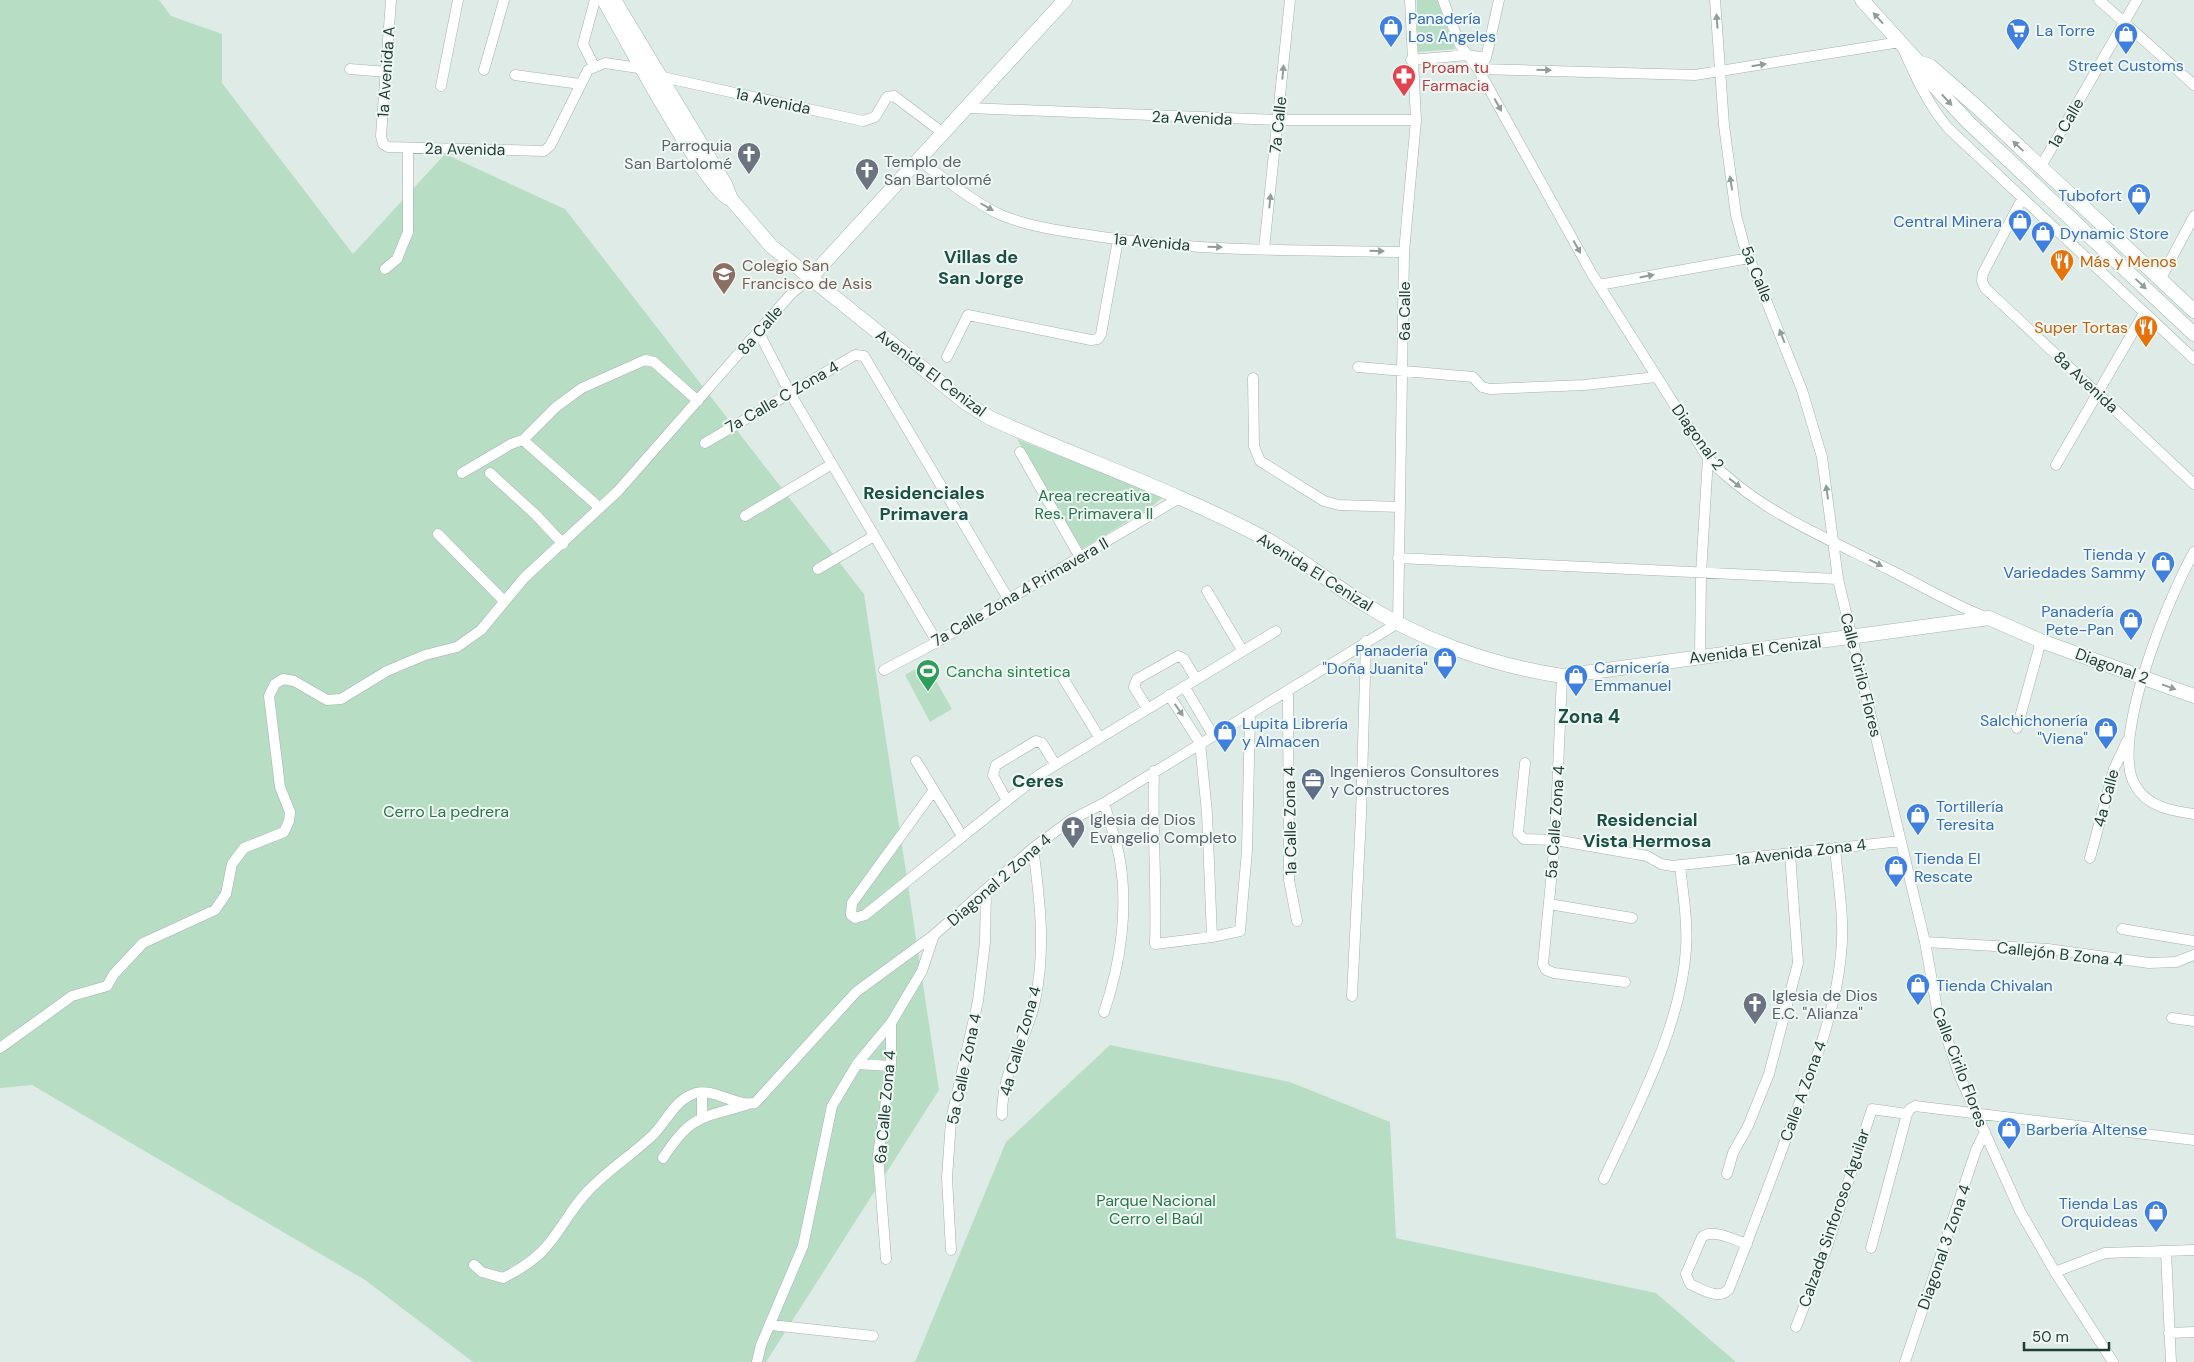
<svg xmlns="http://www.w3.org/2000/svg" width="2194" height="1362" viewBox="0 0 2194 1362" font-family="'DM Sans',sans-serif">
	<rect width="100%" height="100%" fill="#dfebe7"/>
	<!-- green -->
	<path fill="#b7dec4" d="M0 0H159L171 16 222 34V83L353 254 445 154 565 209 864 594 939 1090 766 1362H473L365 1280 32 1085 0 1088Z
		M1417 0H1437L1455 49 1417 52Z
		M1017 439 1163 497 1151 507 1082 549Z
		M926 663 952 709 930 722 905 675Z
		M1110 1045 1290 1082 1390 1122 1396 1238 1656 1293 1736 1362H915L1006 1142Z"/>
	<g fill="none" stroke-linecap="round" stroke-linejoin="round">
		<!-- street casing -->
		<g stroke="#a2b3ae" stroke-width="11">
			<path id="street" d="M391 0 381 136 383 144 388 147 544 151 550 146 588 70 605 63 645 69
				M1443 0 1460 45 1478 69 1592 274 1708 458C1755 510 1831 540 1892 571 1924 587 1955 606 1988 618
				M1715 0 1724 125 1736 215 1744 245 1802 390 1822 457 1838 579 1925 942 1937 1009 1960 1077 2020 1211 2055 1272 2113 1362
				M2099 0 2194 85
				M1411 60 1467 55 1486 58
				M1483 62 1486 58 1499 0
				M594 66 583 44 595 0
				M350 69 387 72
				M1478 69 1695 75 1900 42C1914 73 1926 102 1948 128L2194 359
				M484 70 504 0
				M515 75 580 84
				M658 76 863 121 875 117 887 97 894 96 943 133
				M441 86 458 0
				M968 108 1279 120H1416
				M918 160C945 178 971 201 1001 215 1027 226 1061 231 1089 235 1193 252 1299 250 1404 252
				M2040 168 2137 0
				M2022 199 1983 273 1982 281 1985 288 2194 484
				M1264 249 1290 0
				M385 269 397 259 408 232V148
				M2160 280 2194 216
				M1599 285 1749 258
				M758 331 790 393 937 642
				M947 357 968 315 1091 340 1098 339 1101 334 1118 240
				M1358 367 1473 377 1482 387 1490 389 1585 385 1656 377
				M1253 378 1254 446 1260 461 1324 501 1339 505 1400 507
				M523 440 600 508
				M705 443 855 355 864 356 1009 600
				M1020 452 1080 557
				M2056 465 2144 313
				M462 473 511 444 523 440 556 407 582 388 645 360 654 362 698 401
				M490 473 536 515 563 544
				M745 516 832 464
				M438 534 504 601
				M2194 552C2169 596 2109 741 2135 785 2147 807 2172 811 2194 814
				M1398 558 1838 579
				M818 569 874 536
				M1207 591 1242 650
				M1700 656 1701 573 1708 458
				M884 670 937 642 1181 497
				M1562 676 1555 840 1543 964 1546 970 1554 973 1625 982
				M1063 678 1099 737
				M1184 686 1213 735
				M1288 690 1289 880 1297 921
				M1169 695 1200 743 1207 813 1212 937
				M1147 708 1134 687 1137 679 1178 656 1184 659 1196 679
				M2017 728 2041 641
				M916 761 962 836
				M1525 763 1518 833 1524 839 1555 840 1647 856 1661 864 1672 866 1901 841
				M1154 771C1152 829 1157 886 1155 944L1212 937 1240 931 1247 850 1250 714
				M934 790 852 903 851 915 855 918 865 915 1039 775 1276 631
				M1007 801 993 775 996 765 1036 741 1042 743 1055 764
				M1104 803C1109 820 1115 837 1119 855 1129 906 1121 963 1104 1012
				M2090 858 2114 769 2127 741
				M1549 904 1632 918
				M2122 929 2194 941
				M1925 942 2048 949 2149 963 2176 962 2194 955
				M1352 996 1361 816 1366 641
				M2172 1018 2194 1021
				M0 1048 72 996 107 986 114 974 143 943 215 910 226 894 232 864 244 848 284 832 289 821 290 812 280 787 269 696 275 684 283 679 294 681 327 700 341 699 387 671 425 655 457 647 481 630 524 578 618 491 791 294 810 278
				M857 1064 891 1066
				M1002 1115C1002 1067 1026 1044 1035 1001 1046 950 1040 900 1033 848
				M702 1118V1093
				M663 1158C690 1116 700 1118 746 1105
				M1727 1174 1733 1153 1748 1126 1769 1074 1798 963 1790 854
				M1604 1179C1636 1109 1681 1027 1686 949 1688 922 1683 893 1680 866
				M1747 1244C1734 1240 1713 1228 1702 1237L1686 1274 1690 1284C1701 1289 1719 1301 1729 1289 1750 1235 1771 1180 1791 1125 1812 1071 1836 1012 1841 954 1845 919 1838 883 1835 848
				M1871 1248 1907 1114 1910 1109 1915 1106 2194 1140
				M951 1250 947 1178 951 1120 978 1001 985 942 986 890
				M2166 1251 2171 1362
				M886 1259 878 1155 891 1066V1023L922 971 934 935
				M474 1265 482 1272 503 1278C519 1270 535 1260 546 1247 561 1230 571 1209 587 1192 606 1171 632 1155 653 1135 667 1121 675 1099 696 1093 715 1088 735 1107 755 1103L856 992 934 935 1033 848 1071 820 1104 803 1398 623 1404 252 1416 120 1410 0
				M2055 1272 2105 1253 2194 1250
				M771 1325 873 1336
				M1796 1327 1825 1253 1872 1109 1907 1114
				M2169 1333 2194 1332
				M757 1362 761 1345 803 1246 832 1106 857 1064 891 1023
				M1905 1362 1976 1150 1985 1132"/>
		</g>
		<!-- secondary casing -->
		<g stroke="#9db8b0" stroke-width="15">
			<path id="secondary" d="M604 0C620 29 707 190 728 198
				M614 0 725 184 731 199 771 246 966 403 990 418C1081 459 1175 491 1264 538 1297 555 1326 580 1358 600 1419 640 1491 665 1562 676L1989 618 2041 641 2194 696
				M1862 0 1918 62 1923 74 1969 123 2194 334
				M1918 62 1930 66 1977 107 2194 311
				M810 278 1065 0"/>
		</g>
		<!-- street -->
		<use href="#street" stroke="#fff" stroke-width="10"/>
		<!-- secondary -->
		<use href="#secondary" stroke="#fff" stroke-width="14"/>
	</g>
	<!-- one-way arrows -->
	<defs><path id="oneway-solid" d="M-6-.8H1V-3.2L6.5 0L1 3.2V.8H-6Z" transform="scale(1.25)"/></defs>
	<g fill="#8f9e9a">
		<use href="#oneway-solid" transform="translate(1878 18) rotate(-132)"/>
		<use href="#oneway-solid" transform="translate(1717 21) rotate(-94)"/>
		<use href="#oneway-solid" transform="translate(1759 65) rotate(-9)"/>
		<use href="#oneway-solid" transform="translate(1544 70) rotate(1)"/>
		<use href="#oneway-solid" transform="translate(1283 72) rotate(-85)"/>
		<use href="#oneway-solid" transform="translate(1947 100) rotate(47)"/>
		<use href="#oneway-solid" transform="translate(1498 105) rotate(61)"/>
		<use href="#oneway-solid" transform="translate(2018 146) rotate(-137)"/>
		<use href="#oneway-solid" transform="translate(1731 183) rotate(-99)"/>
		<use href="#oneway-solid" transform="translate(1270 201) rotate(-84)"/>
		<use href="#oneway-solid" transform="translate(987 207) rotate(30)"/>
		<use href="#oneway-solid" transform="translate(1215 247) rotate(2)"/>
		<use href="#oneway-solid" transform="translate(1577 247) rotate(61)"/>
		<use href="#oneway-solid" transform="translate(1377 251) rotate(1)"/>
		<use href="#oneway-solid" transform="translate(1647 276) rotate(-11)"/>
		<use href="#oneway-solid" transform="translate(2141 284) rotate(43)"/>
		<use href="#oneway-solid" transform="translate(1782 336) rotate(-111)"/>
		<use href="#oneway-solid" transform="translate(1735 483) rotate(38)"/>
		<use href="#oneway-solid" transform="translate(1827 492) rotate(-98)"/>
		<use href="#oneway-solid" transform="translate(1876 563) rotate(27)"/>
		<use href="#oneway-solid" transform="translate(2169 687) rotate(20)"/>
		<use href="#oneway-solid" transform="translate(1179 710) rotate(55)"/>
	</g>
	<!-- icons -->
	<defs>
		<g id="shop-pin" transform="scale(1.25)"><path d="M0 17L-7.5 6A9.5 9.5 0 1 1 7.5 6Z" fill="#3f7fe0" stroke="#f0f8f4"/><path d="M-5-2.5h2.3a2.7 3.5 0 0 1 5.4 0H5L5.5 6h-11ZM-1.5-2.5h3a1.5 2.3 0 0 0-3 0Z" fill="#fff"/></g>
		<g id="supermarket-pin" transform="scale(1.25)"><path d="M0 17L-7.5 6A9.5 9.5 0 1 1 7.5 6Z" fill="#3f7fe0" stroke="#f0f8f4"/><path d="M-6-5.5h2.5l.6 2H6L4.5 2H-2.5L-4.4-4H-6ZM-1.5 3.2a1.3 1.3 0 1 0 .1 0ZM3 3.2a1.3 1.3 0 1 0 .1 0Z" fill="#fff"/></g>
		<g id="pharmacy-pin" transform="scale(1.25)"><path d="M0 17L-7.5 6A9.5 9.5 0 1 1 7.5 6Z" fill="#e0444e" stroke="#f0f8f4"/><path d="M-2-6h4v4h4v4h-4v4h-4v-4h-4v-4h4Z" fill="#fff"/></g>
		<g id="church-pin" transform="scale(1.25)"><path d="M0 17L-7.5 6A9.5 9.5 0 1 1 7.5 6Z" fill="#6b7280" stroke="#f0f8f4"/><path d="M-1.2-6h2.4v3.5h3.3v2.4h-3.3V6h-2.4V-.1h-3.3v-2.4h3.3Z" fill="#fff"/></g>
		<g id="restaurant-pin" transform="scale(1.25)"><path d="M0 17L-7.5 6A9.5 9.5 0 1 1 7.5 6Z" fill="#e8710a" stroke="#f0f8f4"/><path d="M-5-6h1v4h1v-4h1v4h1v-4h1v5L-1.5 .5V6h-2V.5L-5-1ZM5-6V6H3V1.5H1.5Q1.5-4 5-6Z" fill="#fff"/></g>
		<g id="school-pin" transform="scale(1.25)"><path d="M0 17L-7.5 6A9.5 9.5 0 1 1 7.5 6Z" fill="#8d6e63" stroke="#f0f8f4"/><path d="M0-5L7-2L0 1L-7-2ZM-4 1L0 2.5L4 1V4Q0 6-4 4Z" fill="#fff"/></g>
		<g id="stadium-pin" transform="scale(1.25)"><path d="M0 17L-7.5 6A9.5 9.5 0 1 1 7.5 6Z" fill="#2e9e5b" stroke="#f0f8f4"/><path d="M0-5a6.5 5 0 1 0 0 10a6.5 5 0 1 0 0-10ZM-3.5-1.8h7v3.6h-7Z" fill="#fff"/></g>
		<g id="office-pin" transform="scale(1.25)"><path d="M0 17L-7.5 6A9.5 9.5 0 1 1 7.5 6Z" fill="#5c6f8a" stroke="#f0f8f4"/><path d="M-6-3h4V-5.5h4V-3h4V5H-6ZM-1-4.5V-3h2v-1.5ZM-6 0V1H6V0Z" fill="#fff"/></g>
	</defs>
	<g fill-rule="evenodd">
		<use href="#shop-pin" x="1391" y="27"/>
		<use href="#supermarket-pin" x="2018" y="30"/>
		<use href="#shop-pin" x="2126" y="34"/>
		<use href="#pharmacy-pin" x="1404" y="76"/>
		<use href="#church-pin" x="749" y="154"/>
		<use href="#church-pin" x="867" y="170"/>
		<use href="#shop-pin" x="2139" y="195"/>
		<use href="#shop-pin" x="2020" y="221"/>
		<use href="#shop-pin" x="2043" y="233"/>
		<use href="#restaurant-pin" x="2062" y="261"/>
		<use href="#school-pin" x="724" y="274"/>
		<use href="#restaurant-pin" x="2146" y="327"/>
		<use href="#shop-pin" x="2163" y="563"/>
		<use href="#shop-pin" x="2131" y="620"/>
		<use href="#shop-pin" x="1445" y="659"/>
		<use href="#stadium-pin" x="928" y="671"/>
		<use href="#shop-pin" x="1576" y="676"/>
		<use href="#shop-pin" x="2106" y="729"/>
		<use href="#shop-pin" x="1225" y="732"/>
		<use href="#office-pin" x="1313" y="780"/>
		<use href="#shop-pin" x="1918" y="815"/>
		<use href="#church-pin" x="1073" y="828"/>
		<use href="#shop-pin" x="1896" y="867"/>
		<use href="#shop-pin" x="1918" y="985"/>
		<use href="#church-pin" x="1755" y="1004"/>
		<use href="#shop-pin" x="2009" y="1129"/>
		<use href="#shop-pin" x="2156" y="1212"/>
	</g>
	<g text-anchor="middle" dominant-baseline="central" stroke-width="4" stroke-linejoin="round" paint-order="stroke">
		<!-- shop labels -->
		<g font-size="16" fill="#366cbe" stroke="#f0f8f4" text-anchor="start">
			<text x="1408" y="18">Panadería<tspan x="1408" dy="18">Los Angeles</tspan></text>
			<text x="2036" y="30">La Torre</text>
			<text x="2126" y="65" text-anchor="middle">Street Customs</text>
			<text x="2122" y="195" text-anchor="end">Tubofort</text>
			<text x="2002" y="221" text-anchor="end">Central Minera</text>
			<text x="2060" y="233">Dynamic Store</text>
			<text x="2146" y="554" text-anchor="end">Tienda y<tspan x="2146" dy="18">Variedades Sammy</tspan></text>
			<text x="2114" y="611" text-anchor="end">Panadería<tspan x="2114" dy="18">Pete-Pan</tspan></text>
			<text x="1428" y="650" text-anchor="end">Panadería<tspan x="1428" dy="18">"Doña Juanita"</tspan></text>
			<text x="1594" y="667">Carnicería<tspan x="1594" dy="18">Emmanuel</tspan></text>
			<text x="2088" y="720" text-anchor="end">Salchichonería<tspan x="2088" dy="18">"Viena"</tspan></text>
			<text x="1242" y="723">Lupita Librería<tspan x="1242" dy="18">y Almacen</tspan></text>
			<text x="1936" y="806">Tortillería<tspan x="1936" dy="18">Teresita</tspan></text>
			<text x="1914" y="858">Tienda El<tspan x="1914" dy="18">Rescate</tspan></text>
			<text x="1936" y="985">Tienda Chivalan</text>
			<text x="2026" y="1129">Barbería Altense</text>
			<text x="2138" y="1203" text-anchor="end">Tienda Las<tspan x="2138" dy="18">Orquideas</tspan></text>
		</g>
		<!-- health labels -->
		<g font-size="16" fill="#be3a42" stroke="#f0f8f4" text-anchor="start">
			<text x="1422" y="67">Proam tu<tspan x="1422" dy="18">Farmacia</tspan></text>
		</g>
		<!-- street labels -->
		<g font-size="16" fill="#1f3c36" stroke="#f0f8f4">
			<text transform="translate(386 72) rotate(-86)">1a Avenida A</text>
			<text transform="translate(773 101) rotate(12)">1a Avenida</text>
			<text transform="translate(1192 118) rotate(2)">2a Avenida</text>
			<text transform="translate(2066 123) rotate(-60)">1a Calle</text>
			<text transform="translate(1278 125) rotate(-84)">7a Calle</text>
			<text transform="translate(465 149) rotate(1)">2a Avenida</text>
			<text transform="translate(1152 242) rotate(5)">1a Avenida</text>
			<text transform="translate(1757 274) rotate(68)">5a Calle</text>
			<text transform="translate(1404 311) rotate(-90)">6a Calle</text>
			<text transform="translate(760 330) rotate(-49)">8a Calle</text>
			<text transform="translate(931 373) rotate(37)">Avenida El Cenizal</text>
			<text transform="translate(2086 382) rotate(43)">8a Avenida</text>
			<text transform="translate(782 397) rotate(-30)">7a Calle C Zona 4</text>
			<text transform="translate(1698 437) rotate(54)">Diagonal 2</text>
			<text transform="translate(1315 572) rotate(32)">Avenida El Cenizal</text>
			<text transform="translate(1020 592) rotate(-30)">7a Calle Zona 4 Primavera II</text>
			<text transform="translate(1755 650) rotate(-7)">Avenida El Cenizal</text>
			<text transform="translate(2112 666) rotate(20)">Diagonal 2</text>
			<text transform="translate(1861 675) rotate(76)">Calle Cirilo Flores</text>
			<text transform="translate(2106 798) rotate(-75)">4a Calle</text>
			<text transform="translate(1290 821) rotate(-91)">1a Calle Zona 4</text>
			<text transform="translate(1555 822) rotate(-86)">5a Calle Zona 4</text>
			<text transform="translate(1801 852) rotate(-7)">1a Avenida Zona 4</text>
			<text transform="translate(999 880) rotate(-41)">Diagonal 2 Zona 4</text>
			<text transform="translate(2060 954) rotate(6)">Callejón B Zona 4</text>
			<text transform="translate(1020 1041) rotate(-74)">4a Calle Zona 4</text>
			<text transform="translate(1960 1067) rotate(69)">Calle Cirilo Flores</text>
			<text transform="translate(964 1069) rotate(-78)">5a Calle Zona 4</text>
			<text transform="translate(1803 1091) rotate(-70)">Calle A Zona 4</text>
			<text transform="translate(885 1107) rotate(-85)">6a Calle Zona 4</text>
			<text transform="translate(1834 1218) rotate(-71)">Calzada Sinforoso Aguilar</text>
			<text transform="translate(1944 1247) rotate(-71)">Diagonal 3 Zona 4</text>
		</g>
		<!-- worship labels -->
		<g font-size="16" fill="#5b616d" stroke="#f0f8f4" text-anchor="start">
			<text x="732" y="145" text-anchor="end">Parroquia<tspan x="732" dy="18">San Bartolomé</tspan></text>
			<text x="884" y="161">Templo de<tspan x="884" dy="18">San Bartolomé</tspan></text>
			<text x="1090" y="819">Iglesia de Dios<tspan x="1090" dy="18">Evangelio Completo</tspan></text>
			<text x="1772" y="995">Iglesia de Dios<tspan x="1772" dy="18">E.C. "Alianza"</tspan></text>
		</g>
		<!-- food labels -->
		<g font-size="16" fill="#c56008" stroke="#f0f8f4" text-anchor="start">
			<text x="2080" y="261">Más y Menos</text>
			<text x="2128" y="327" text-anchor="end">Super Tortas</text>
		</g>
		<!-- education labels -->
		<g font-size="16" fill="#785e54" stroke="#f0f8f4" text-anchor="start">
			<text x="742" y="265">Colegio San<tspan x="742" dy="18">Francisco de Asis</tspan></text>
		</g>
		<!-- park labels -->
		<g font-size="16" fill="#28754b" stroke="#f0f8f4">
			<text x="1094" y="495">Area recreativa<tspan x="1094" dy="18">Res. Primavera II</tspan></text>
			<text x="446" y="811">Cerro La pedrera</text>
			<text x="1156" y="1200">Parque Nacional<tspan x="1156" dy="18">Cerro el Baúl</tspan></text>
		</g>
		<!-- leisure labels -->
		<g font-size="16" fill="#27864d" stroke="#f0f8f4" text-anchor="start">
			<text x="946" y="671">Cancha sintetica</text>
		</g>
		<!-- service labels -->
		<g font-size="16" fill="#4e5e75" stroke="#f0f8f4" text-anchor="start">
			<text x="1330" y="771">Ingenieros Consultores<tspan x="1330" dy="18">y Constructores</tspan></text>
		</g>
		<!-- neighbourhood labels -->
		<g font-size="18" font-weight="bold" fill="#1a4f46" stroke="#f0f8f4">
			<text x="981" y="257">Villas de<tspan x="981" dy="21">San Jorge</tspan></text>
			<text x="924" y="493">Residenciales<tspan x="924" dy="21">Primavera</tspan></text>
			<text x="1038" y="781">Ceres</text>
			<text x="1647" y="820">Residencial<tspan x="1647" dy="21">Vista Hermosa</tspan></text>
		</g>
		<!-- quarter labels -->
		<g font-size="19" font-weight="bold" fill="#1a4f46" stroke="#f0f8f4">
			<text x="1589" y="716">Zona 4</text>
		</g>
	</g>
	<!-- scale -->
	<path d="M2024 1342v8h85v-8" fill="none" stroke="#1f3c36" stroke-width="2.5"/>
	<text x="2032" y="1342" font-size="15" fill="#1f3c36" stroke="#f0f8f4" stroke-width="4" paint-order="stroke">50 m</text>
</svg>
